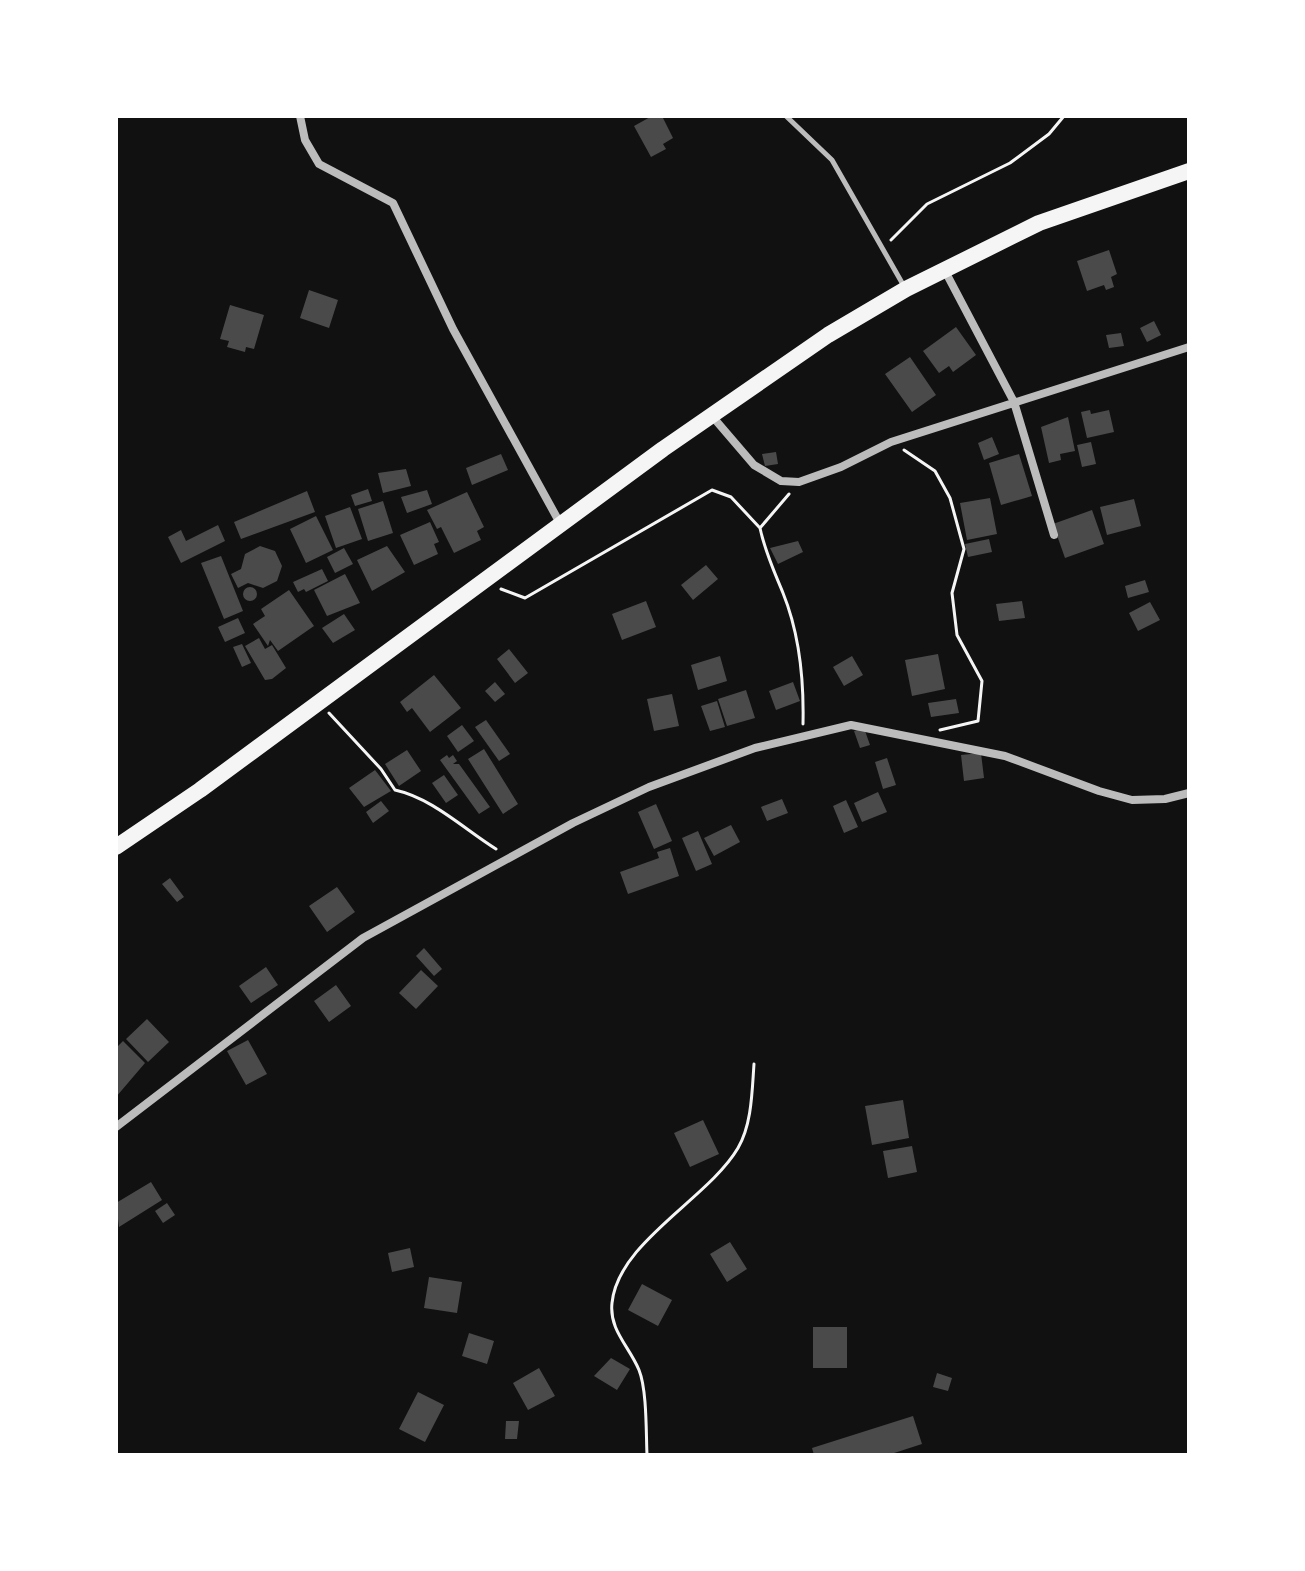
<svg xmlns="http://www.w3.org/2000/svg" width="1305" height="1571" viewBox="0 0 1305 1571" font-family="Georgia,serif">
	<rect width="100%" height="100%" fill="#111"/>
	<!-- building -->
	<path fill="#4a4a4a" d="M652 116H662L673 138 663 144 666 149 651 157 634 126Z
		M1109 250 1117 274 1111 277 1114 287 1106 290 1104 285 1087 291 1077 261Z
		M309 290 338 300 329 328 300 318Z
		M230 305 264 315 254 349 246 347 245 352 227 347 229 341 220 339Z
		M1154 321 1161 335 1147 342 1140 328Z
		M956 327 976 355 953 372 949 366 939 373 923 351Z
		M1121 333 1124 346 1109 348 1106 335Z
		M910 357 936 395 912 412 885 374Z
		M1090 410 1091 414 1109 410 1114 432 1087 438 1081 412Z
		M1068 417 1075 451 1060 454 1061 460 1049 463 1041 427Z
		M992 437 999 454 984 460 978 443Z
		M1091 442 1096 464 1082 467 1077 445Z
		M776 452 778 464 765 466 762 454Z
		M501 454 508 470 472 485 466 468Z
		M1019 454 1032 496 1001 505 989 463Z
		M406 469 411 486 383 493 378 473Z
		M368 489 372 501 355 506 351 495Z
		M427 490 432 504 407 513 401 497Z
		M307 491 315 512 241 539 234 522Z
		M467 492 484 527 477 531 481 540 454 553 441 527 437 529 427 510Z
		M990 498 997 534 967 540 960 503Z
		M1134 499 1141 526 1107 535 1100 507Z
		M383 501 393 533 368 541 358 509Z
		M350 507 362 539 336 548 325 516Z
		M1092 510 1104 544 1065 558 1053 524Z
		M316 516 333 550 306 563 290 529Z
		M430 522 439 542 434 544 438 554 414 565 400 535Z
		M218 525 225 541 181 563 168 537 181 530 186 541Z
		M989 539 992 552 968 557 965 544Z
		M798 541 803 552 778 564 770 548Z
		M260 546 275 551 282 566 277 581 263 588 248 583 238 588 231 574 241 569 245 554Z
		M387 546 405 572 372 591 357 560Z
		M344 548 353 564 335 573 327 557Z
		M221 556 243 611 224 619 201 563Z
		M706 565 718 579 693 600 681 585Z
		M322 569 328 581 306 592 304 589 298 592 293 582Z
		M345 574 360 603 327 616 314 590Z
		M1145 580 1149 592 1128 598 1125 586Z
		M243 594a7 7 0 1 1 14 0a7 7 0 1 1-14 0Z
		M289 590 314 626 278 651 270 640 268 646 253 624 265 616 261 609Z
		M646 601 656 627 622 640 612 614Z
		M1022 601 1025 618 999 621 996 604Z
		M1150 602 1160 620 1138 631 1129 613Z
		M344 614 355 630 333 643 322 628Z
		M238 618 245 633 225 642 218 627Z
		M259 638 265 649 272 645 286 668 272 679 265 680 245 646Z
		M242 644 251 663 242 667 233 647Z
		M509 649 528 673 515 683 497 659Z
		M938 654 945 689 912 696 905 660Z
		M720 656 727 681 698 690 691 665Z
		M852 656 863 675 844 686 833 667Z
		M434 675 461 708 430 732 412 708 407 712 400 702Z
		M495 682 505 694 495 702 485 691Z
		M793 682 800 701 776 710 769 691Z
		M746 690 755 718 727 726 718 699Z
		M672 694 679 726 654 731 647 699Z
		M956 699 959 713 931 717 928 703Z
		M717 701 725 727 710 731 701 706Z
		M486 720 510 754 499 761 475 727Z
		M462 725 474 741 458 752 447 736Z
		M864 728 870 745 860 748 854 731Z
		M484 749 518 804 503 814 468 759Z
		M407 750 421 771 399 786 385 764Z
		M981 753 984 778 964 781 961 755Z
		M447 755 449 758 453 755 457 761 453 764H459L490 807 479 814 440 760Z
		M887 758 896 785 883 789 875 762Z
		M375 770 391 791 364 807 349 788Z
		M444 775 458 795 446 803 432 783Z
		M878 792 887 812 862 822 854 803Z
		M782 799 788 813 767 821 761 807Z
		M846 800 858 827 844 833 833 806Z
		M381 801 389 811 373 823 366 812Z
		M656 804 672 841 654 849 638 812Z
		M731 825 740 842 714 856 704 838Z
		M698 831 712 864 696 871 682 838Z
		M670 848 679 876 628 894 620 872 659 858 657 852Z
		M170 878 184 897 177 902 162 884Z
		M337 887 355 912 327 932 309 906Z
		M424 948 442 969 434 976 416 956Z
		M266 967 278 985 251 1003 239 986Z
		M421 970 438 986 416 1009 399 993Z
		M336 985 351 1006 329 1022 314 1001Z
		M147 1019 169 1042 148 1062 126 1039Z
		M248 1040 267 1074 246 1085 227 1051Z
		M123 1041 145 1063 116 1097V1048Z
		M903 1100 909 1138 872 1145 865 1106Z
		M703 1120 719 1154 690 1167 674 1133Z
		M912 1146 917 1172 888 1178 883 1151Z
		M151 1182 162 1200 119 1227 116 1203Z
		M167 1203 175 1215 163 1223 155 1211Z
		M730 1242 747 1269 727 1282 710 1254Z
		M410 1248 414 1267 392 1272 388 1253Z
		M429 1277 462 1282 457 1313 424 1308Z
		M642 1284 672 1300 658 1326 628 1310Z
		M813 1327H847V1368H813Z
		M469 1333 494 1341 487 1364 462 1356Z
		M611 1358 630 1369 617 1390 594 1376Z
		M539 1368 555 1396 528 1410 513 1383Z
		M937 1373 952 1378 948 1391 933 1387Z
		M418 1392 444 1405 425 1442 399 1429Z
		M913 1416 922 1444 888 1455H814L812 1448Z
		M506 1421H519L517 1439H505Z"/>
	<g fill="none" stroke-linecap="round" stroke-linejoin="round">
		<!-- path -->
		<path stroke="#f5f5f5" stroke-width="3" d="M891 240 927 204 1010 163 1049 134 1064 116
			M904 450 935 471 950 498 964 549 952 593 957 635 982 681 978 721 940 730
			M789 494 760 528C765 552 774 571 783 593 800 635 804 680 803 724
			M501 589 525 598 712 490 731 497 760 528
			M329 713 381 769 395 790C432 798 464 829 496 849
			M647 1455C646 1432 647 1390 639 1370 629 1346 609 1330 612 1303 618 1242 708 1199 738 1148 752 1124 752 1091 754 1064"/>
		<!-- service -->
		<path stroke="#bcbcbc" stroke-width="5" d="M786 116 832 160 905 288"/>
		<!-- minor -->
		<path stroke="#bcbcbc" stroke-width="8" d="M300 116 305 140 319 164 393 203 453 329 561 525
			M944 269 1014 402 1054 535
			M712 416 754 465 781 481 799 482 841 467 891 442 1189 347
			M116 1127 363 938 573 823 649 787 755 748 851 725 1005 756 1099 791 1132 800 1165 799 1189 793"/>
		<!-- primary -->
		<path stroke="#f5f5f5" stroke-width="16" d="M116 847 200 790 663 449 828 335 906 289 1039 223 1189 171"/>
	</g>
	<!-- border -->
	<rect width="1305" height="1571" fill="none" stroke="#ffffff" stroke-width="236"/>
</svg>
